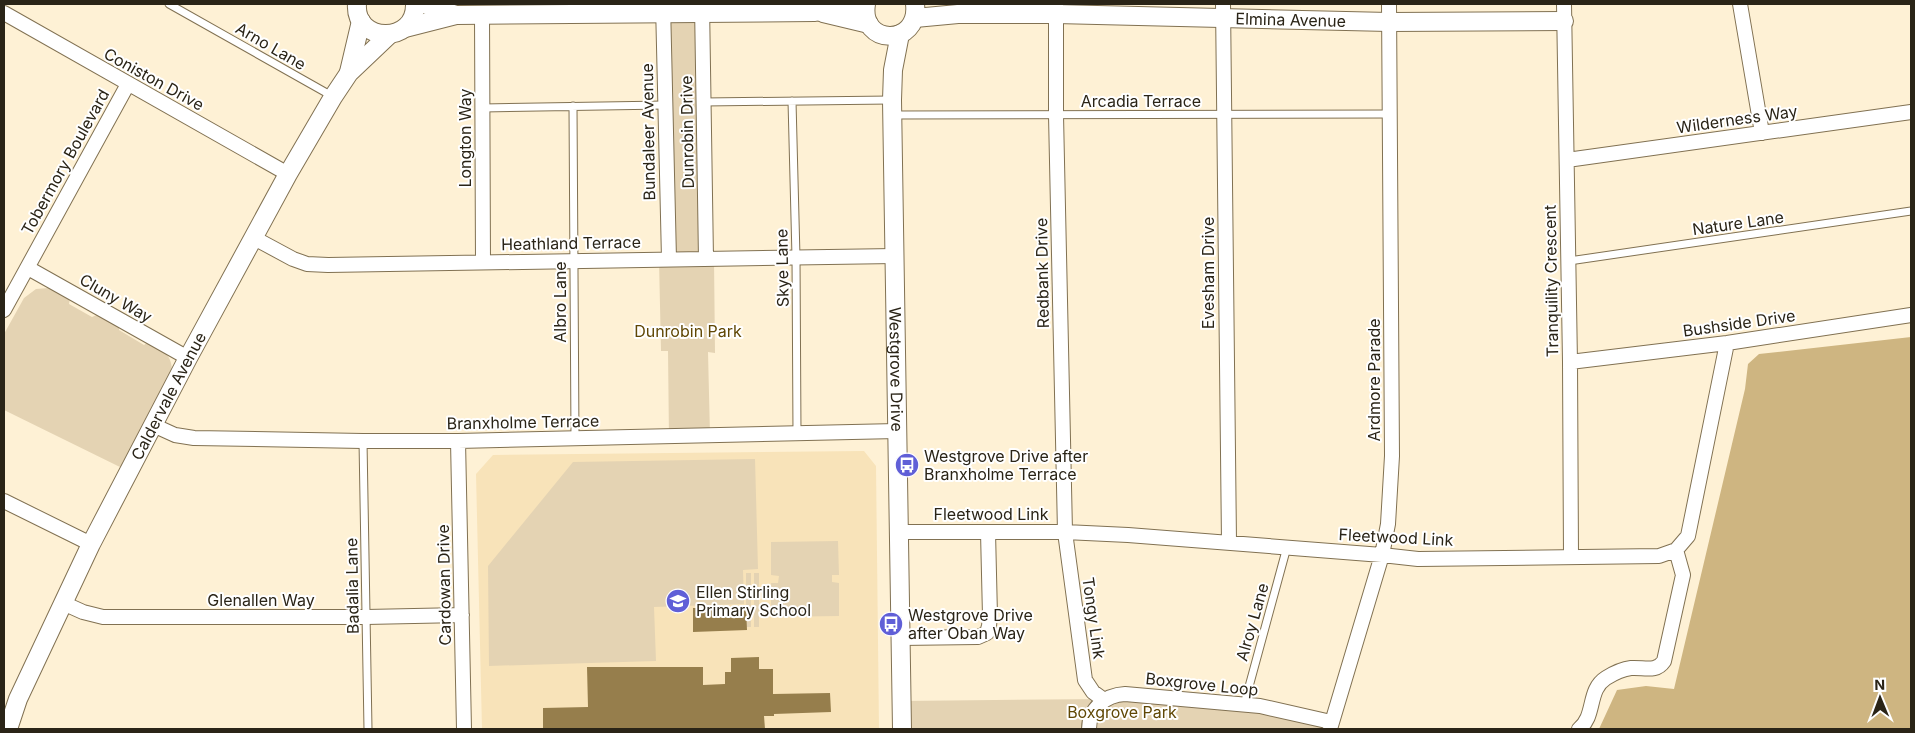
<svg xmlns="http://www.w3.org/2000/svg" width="1915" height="733" viewBox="0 0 1915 733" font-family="Inter,sans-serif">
	<rect width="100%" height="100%" fill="#fef1d5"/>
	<!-- built -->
	<path fill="#f8e3b9" d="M864 451 876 466 879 729H482L476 474 493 455Z"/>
	<!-- green -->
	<path fill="#e4d3b3" d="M663 4H702L706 259H714L715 353 708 352 710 435 669 439 668 351H661L659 260 668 259Z
		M49 288 70 297 69 304 92 317 99 314 119 324V330L144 345 148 342C164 351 172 354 172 373L122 468 4 410V334L24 298 36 289Z
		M755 459 758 569 743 570 744 604 654 607 656 661 489 666 488 566 573 462Z
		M838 541 839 575H832V582L839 583V616L771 617V583H778L779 576 771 575V542Z
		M746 573H751V627H746Z
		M754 573H759V627H754Z
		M1115 695 1260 706 1330 729H901V701L1104 699Z"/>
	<!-- forest -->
	<path fill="#ceb581" d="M1911 337V729H1599L1617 690 1646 686 1674 689 1745 389 1748 364 1759 354Z"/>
	<!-- building -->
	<path fill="#967e4c" d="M693 608H746L747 630 693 632Z
		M759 657V669H773V694L830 693 831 712 774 714V716H764L765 729H543V708L588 707 587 667H703V685L725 684V672H731V658Z"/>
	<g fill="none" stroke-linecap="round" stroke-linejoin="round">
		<!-- service casing -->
		<g stroke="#817152" stroke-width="9">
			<path id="service" d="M169 4 332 96
				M792 101 796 257 797 434
				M704 102 891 100
				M573 106 575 438
				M483 108 665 105
				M893 115 1390 114
				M1569 261 1911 211
				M363 441 368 729
				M1244 705 1287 547"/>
		</g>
		<!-- minor casing -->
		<g stroke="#817152" stroke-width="16">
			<path id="minor" d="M663 4 669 259
				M702 4 706 259
				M1056 4V115L1065 532 1085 680 1093 692 1104 700
				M1223 4 1229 542
				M1564 4 1570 362 1571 557
				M1740 4 1762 133
				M4 13 288 174
				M482 14 483 262
				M1567 160 1911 112
				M254 238 293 259 307 264 328 265 895 256
				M28 268 188 358
				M4 310 128 84
				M1570 362 1727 343 1911 315
				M153 425 175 435 194 438 363 441H458L897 431
				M458 441 464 729
				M4 501 91 544
				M899 532H1065L1128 535 1382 555 1418 559 1659 556 1676 550 1688 536 1727 343
				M63 603 83 612 103 617H366L462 615
				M900 638 978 637 987 633 989 626 990 616 988 532
				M1089 729C1089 709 1105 695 1125 694L1260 706 1331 722
				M1330 729 1382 555 1388 524 1392 456 1389 4
				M1579 729C1596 716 1587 690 1606 678 1614 673 1622 669 1631 668 1644 667 1656 673 1664 661L1683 575 1676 550"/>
		</g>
		<!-- tertiary casing -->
		<g stroke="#817152" stroke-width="20">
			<g id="tertiary">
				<path d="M357 4C354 43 416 45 415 4"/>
				<path d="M424 4 456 15"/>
				<path d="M866 4C859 46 920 47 915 4"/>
				<path d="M823 13 869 24"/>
				<path id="s1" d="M915 18 958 14H1056L1389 22 1564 21"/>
				<path d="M405 28 456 15 815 12 862 4"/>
				<path id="s2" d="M900 34 893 70 892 100 902 729"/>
				<path d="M349 72 361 21"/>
				<path id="s3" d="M8 729 18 699 91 544 188 358 288 174 333 97 349 73 389 35"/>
			</g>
		</g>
		<!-- service -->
		<use href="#service" stroke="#fff" stroke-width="7"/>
		<!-- minor -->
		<use href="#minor" stroke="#fff" stroke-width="14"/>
		<!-- tertiary -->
		<use href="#tertiary" stroke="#fff" stroke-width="18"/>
	</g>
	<!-- icons -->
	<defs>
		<g id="bus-disc" transform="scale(1.25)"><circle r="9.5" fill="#605fd7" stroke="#fff"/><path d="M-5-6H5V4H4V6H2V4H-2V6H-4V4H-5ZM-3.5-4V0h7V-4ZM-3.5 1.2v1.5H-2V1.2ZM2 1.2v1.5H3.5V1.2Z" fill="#fff"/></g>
		<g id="school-disc" transform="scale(1.25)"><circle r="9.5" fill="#605fd7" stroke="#fff"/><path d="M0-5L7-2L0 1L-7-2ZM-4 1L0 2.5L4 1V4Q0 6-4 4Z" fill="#fff"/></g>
	</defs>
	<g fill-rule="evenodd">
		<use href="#bus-disc" x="907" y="465"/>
		<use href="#school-disc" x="678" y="601"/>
		<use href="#bus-disc" x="891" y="624"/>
	</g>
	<g text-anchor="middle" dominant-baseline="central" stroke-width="4" stroke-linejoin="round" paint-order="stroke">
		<!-- street labels -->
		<g font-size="16" fill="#2a2417" stroke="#fff">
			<text stroke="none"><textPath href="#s1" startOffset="376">Elmina Avenue</textPath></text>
			<text transform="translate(271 46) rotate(30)">Arno Lane</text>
			<text transform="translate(154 79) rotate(29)">Coniston Drive</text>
			<text x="1141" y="101">Arcadia Terrace</text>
			<text transform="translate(1737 119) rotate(-8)">Wilderness Way</text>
			<text transform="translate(648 132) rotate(-91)">Bundaleer Avenue</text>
			<text transform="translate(687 132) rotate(-91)">Dunrobin Drive</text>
			<text transform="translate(465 138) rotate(-90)">Longton Way</text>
			<text transform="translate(65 162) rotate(-61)">Tobermory Boulevard</text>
			<text transform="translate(1738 223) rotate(-8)">Nature Lane</text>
			<text transform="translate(571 243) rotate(-1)">Heathland Terrace</text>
			<text transform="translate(782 268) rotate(-91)">Skye Lane</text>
			<text transform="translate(1042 273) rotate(-91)">Redbank Drive</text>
			<text transform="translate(1208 273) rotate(-90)">Evesham Drive</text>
			<text transform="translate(1551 281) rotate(-91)">Tranquility Crescent</text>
			<text transform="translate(116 298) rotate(30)">Cluny Way</text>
			<text transform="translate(560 302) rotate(-90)">Albro Lane</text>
			<text transform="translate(1739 323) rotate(-8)">Bushside Drive</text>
			<text stroke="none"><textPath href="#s2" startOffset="336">Westgrove Drive</textPath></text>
			<text transform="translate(1374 380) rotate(-90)">Ardmore Parade</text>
			<text stroke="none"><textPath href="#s3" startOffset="370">Caldervale Avenue</textPath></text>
			<text transform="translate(523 422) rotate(-1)">Branxholme Terrace</text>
			<text x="991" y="514">Fleetwood Link</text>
			<text transform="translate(1396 537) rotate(3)">Fleetwood Link</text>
			<text transform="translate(444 585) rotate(-91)">Cardowan Drive</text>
			<text transform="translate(352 586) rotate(-91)">Badalia Lane</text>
			<text x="261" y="600">Glenallen Way</text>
			<text transform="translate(1094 618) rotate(82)">Tongy Link</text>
			<text transform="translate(1252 622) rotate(-74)">Alroy Lane</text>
			<text transform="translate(1202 684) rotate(6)">Boxgrove Loop</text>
		</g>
		<!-- park labels -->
		<g font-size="16" fill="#604704" stroke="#fff">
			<text x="688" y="331">Dunrobin Park</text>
			<text x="1122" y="712">Boxgrove Park</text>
		</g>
		<!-- poi labels -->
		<g font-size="16" fill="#2a2417" stroke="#fff" text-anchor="start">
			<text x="924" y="456">Westgrove Drive after<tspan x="924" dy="18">Branxholme Terrace</tspan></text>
			<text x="696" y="592">Ellen Stirling<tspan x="696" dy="18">Primary School</tspan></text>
			<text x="908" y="615">Westgrove Drive<tspan x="908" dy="18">after Oban Way</tspan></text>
		</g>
	</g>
	<!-- border -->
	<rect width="1915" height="733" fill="none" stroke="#2a2417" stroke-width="10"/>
	<!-- north arrow -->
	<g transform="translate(1880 698) rotate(359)" stroke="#ffffff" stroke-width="4" paint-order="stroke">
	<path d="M0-4L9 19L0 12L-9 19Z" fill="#2a2417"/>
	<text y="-8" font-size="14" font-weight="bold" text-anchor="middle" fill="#2a2417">N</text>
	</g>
</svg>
